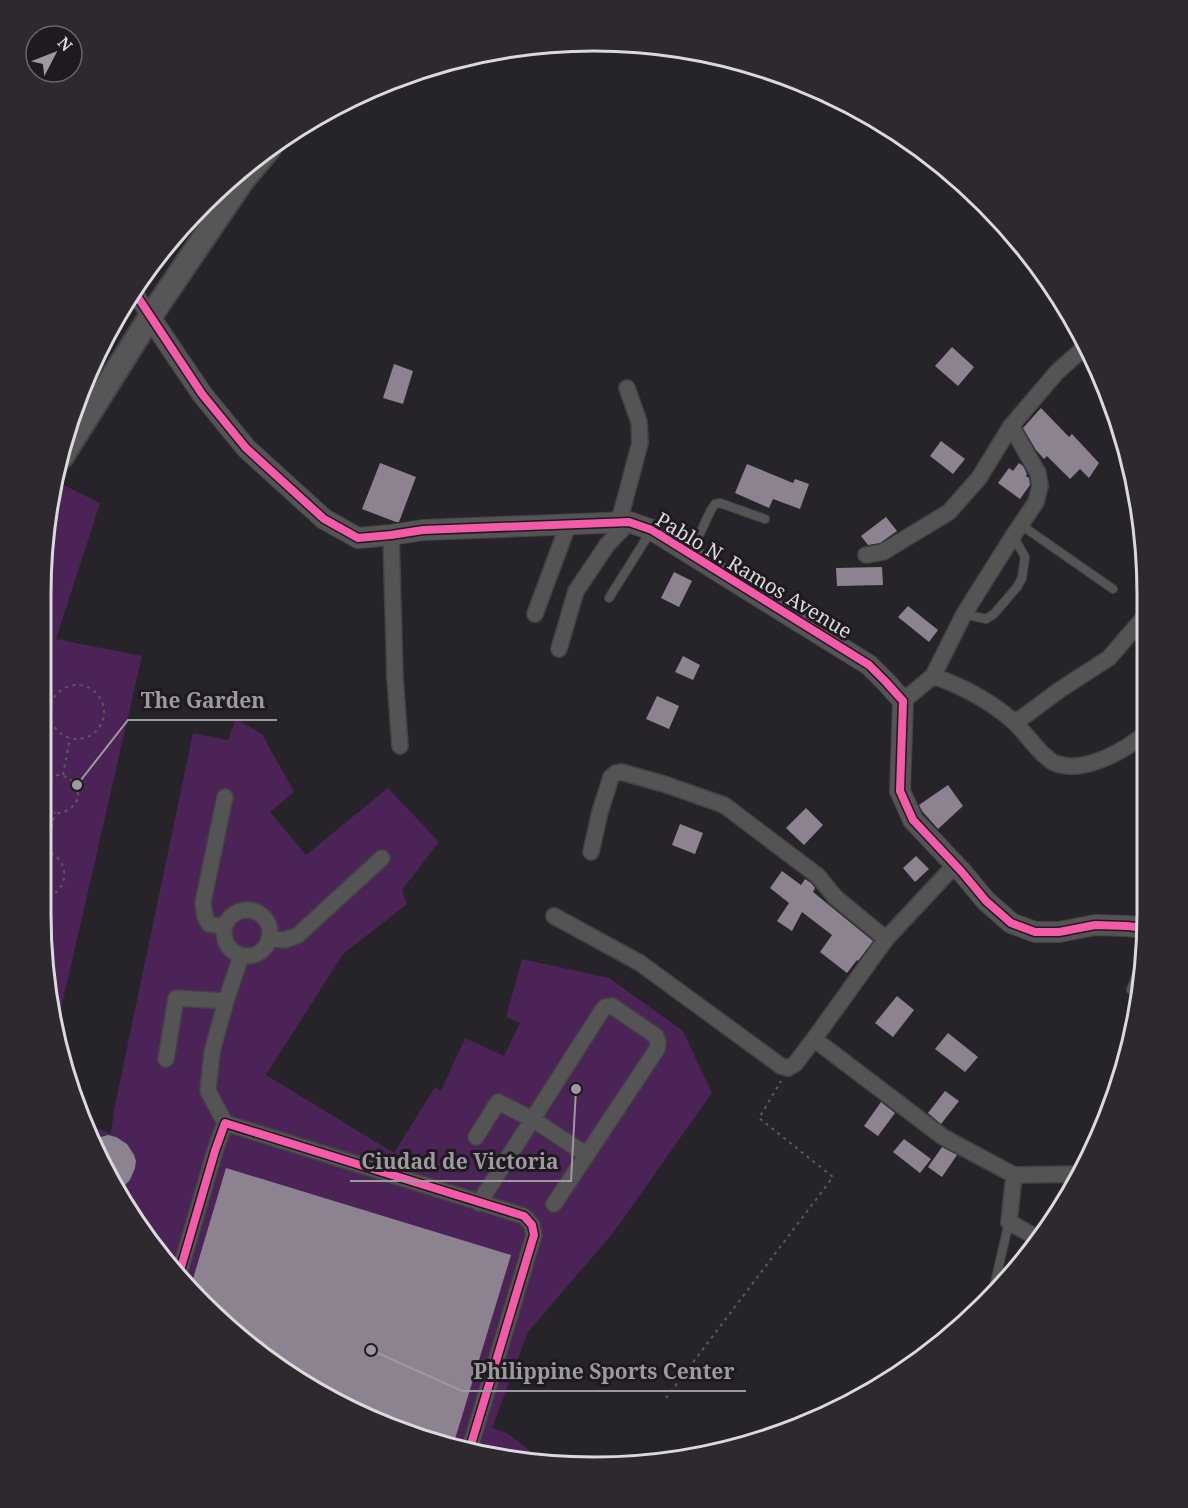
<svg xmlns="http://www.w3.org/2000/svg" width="1188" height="1508" viewBox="0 0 1188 1508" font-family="'Noto Serif',serif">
	<rect width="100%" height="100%" fill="#262428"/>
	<!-- green -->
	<path fill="#4b2356" d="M57 482 100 503 56 639 142 656 56 1031 41 914 42 558Z
		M236 719 262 734 294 792 270 812 306 855 388 788 439 842 402 890 407 904 343 954 266 1075 394 1153 435 1087 441 1091 465 1038 504 1056 520 1023 506 1017 522 959 609 978 683 1031 712 1093 613 1233 528 1332 492 1428 507 1433 543 1461 451 1449 318 1394 203 1306 115 1191 87 1124 111 1134 114 1110 193 733 228 740Z"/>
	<!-- building -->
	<path fill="#8d8390" d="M952 347 974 367 958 386 935 366Z
		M394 364 413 371 403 404 383 398Z
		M1041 408 1069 437 1072 434 1099 463 1089 478 1080 469 1070 479 1047 456 1044 459 1036 450 1023 428Z
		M941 441 965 459 953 474 930 456Z
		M380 463 416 477 399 522H396L362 509Z
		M1019 463 1023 466 1027 474 1026 476 1029 478 1030 485 1020 499 998 483 1009 468 1013 471Z
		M747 464 793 483 795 479 809 484 800 509 773 499 769 508 735 493Z
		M886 517 897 531 880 543 868 545 861 536Z
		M882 567 883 585 837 586 836 568Z
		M674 572 692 581 679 607 661 598Z
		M908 606 938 630 929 642 898 617Z
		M683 656 700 665 693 680 675 672Z
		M657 696 679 706 669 729 646 719Z
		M948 785 963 806 938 829 922 811 919 805Z
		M806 808 823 825 804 845 786 828Z
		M680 824 703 833 695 854 672 845Z
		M916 856 929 869 915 882 903 868Z
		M782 871 801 885 805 879 811 883 815 888 813 892 873 941 858 961 857 960 847 973 820 952 832 935 802 912 792 931 777 921 789 903 770 888Z
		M897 996 914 1010 893 1037 875 1023Z
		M948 1033 978 1057 965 1072 935 1049Z
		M945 1091 959 1101 941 1124 928 1113Z
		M881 1102 895 1113 878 1136 864 1126Z
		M108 1135 116 1137 127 1144 134 1155 136 1161 135 1168 130 1180 125 1185 115 1191 93 1139Z
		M904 1139 931 1159 920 1173 893 1152Z
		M942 1147 957 1155 942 1177 928 1167Z
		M226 1168 511 1255 452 1449 318 1394 203 1306 190 1289Z"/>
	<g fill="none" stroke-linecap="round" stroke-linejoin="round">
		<!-- service casing -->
		<g stroke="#434244" stroke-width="10">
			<path id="service" d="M1021 525 1113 589
				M691 552 711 510 715 504 720 503 765 519
				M609 598 651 531
				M964 614 986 619 994 614 1017 587 1022 578 1025 557 1013 536
				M1131 990 1143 957
				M993 1291 1009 1222"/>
		</g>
		<!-- minor casing -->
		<g stroke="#434244" stroke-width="18">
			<path id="minor" d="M135 293 150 317
				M619 522 640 443 639 422 627 388
				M391 535 395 677 400 746
				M866 555 883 552 949 512 979 478 1011 426 1057 372 1086 346
				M535 614 568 525
				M559 649 576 591 607 545 629 522
				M933 676C962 686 990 701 1013 721 1024 731 1033 745 1044 755 1048 758 1051 762 1055 763 1083 775 1126 750 1147 732
				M903 701 933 676 964 614 1013 536 1036 502 1040 486 1038 473 1011 426
				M1015 723 1061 689 1109 658 1146 615
				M591 852 600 812 611 777 616 773 621 772 664 784 724 805 818 876 835 897 886 939
				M224 933a23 23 0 1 1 46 0a23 23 0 1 1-46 0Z
				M554 916 640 963 781 1066 788 1068 795 1064 814 1039 886 939 955 865
				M225 927 209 924 205 917 203 902 225 797
				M269 938 285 940 298 935 382 858
				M814 1039 943 1137 1014 1175 1080 1174
				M166 1059 176 998 226 1001
				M225 1123 208 1091 212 1052 226 1001 241 956
				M476 1137 498 1102 532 1119 587 1155
				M1014 1175 1009 1222 1039 1239
				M479 1203 601 1012 605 1007 612 1006 656 1036 658 1042 657 1049 554 1204
				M179 1274 215 1151 225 1123 524 1216 532 1225 534 1235 469 1451"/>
		</g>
		<!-- tertiary casing -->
		<g stroke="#434244" stroke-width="22">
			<path id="tertiary" d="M150 317 202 394 246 448 324 519 358 538 391 535 423 530 629 522 652 530 869 665 886 682 903 701 900 791 913 820 961 871 986 901 1011 923 1035 932H1059L1095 925 1127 926 1146 928"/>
		</g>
		<!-- secondary casing -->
		<g stroke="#434244" stroke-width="26">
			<path id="secondary" d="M62 457 150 317 243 180 269 149"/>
		</g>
		<!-- path -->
		<path stroke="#5b5a5c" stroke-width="2" stroke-dasharray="3 4.5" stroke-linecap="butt" d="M50 712a27 27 0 1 1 54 0a27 27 0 1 1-54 0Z
			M63 775 70 738
			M41 799C44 807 50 813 59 813 64 812 69 810 72 807 93 787 54 758 41 788
			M47 850 55 812
			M41 898C72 895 72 854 41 850
			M666 1398 833 1177 759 1118 781 1081"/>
		<!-- service -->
		<use href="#service" stroke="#555455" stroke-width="8"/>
		<!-- minor -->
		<use href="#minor" stroke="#555455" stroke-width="15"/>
		<!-- tertiary -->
		<use href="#tertiary" stroke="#555455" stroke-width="20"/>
		<!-- secondary -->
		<use href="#secondary" stroke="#565558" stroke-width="22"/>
		<!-- cycleway casing -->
		<g stroke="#1e1a1f" stroke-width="11">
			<path id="cycleway" d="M135 293 202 394 246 448 324 519 358 538 391 535 423 530 629 522 652 530 869 665 886 682 903 701 900 791 913 820 961 871 986 901 1011 923 1035 932H1059L1095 925 1127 926 1146 928
				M179 1274 215 1151 225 1123 524 1216 532 1225 534 1235 469 1451"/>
		</g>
		<!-- cycleway -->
		<use href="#cycleway" stroke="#f35aa7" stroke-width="8"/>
	</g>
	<g text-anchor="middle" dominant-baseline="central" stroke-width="6" stroke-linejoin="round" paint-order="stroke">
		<!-- street labels -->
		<g font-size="20" fill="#dcd9dd" stroke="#1e1a1f">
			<text transform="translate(754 575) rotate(31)">Pablo N. Ramos Avenue</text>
		</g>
	</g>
	<!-- crop -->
	<path d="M0 0H1188V1508H0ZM594 51H594A543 543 0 0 1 1137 594V914A543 543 0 0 1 594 1457H594A543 543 0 0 1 51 914V594A543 543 0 0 1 594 51Z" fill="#2d292e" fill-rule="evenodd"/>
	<path fill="none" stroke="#dcd9dd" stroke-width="3" d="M594 51H594A543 543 0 0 1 1137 594V914A543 543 0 0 1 594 1457H594A543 543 0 0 1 51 914V594A543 543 0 0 1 594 51Z"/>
	<!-- callouts -->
	<path fill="none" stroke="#9c9a9e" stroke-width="2" d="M77 785L128 720H277M576 1089L571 1181H350M371 1350L462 1391H746"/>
	<g fill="#9c9a9e" stroke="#1e1a1f" stroke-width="2">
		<circle cx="77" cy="785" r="6"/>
		<circle cx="576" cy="1089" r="6"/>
		<circle cx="371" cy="1350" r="6"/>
	</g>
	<g font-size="21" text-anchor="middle" font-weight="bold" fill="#9c9a9e" stroke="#1e1a1f" stroke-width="6" stroke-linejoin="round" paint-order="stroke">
		<text x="203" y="708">The Garden</text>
		<text x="460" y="1169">Ciudad de Victoria</text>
		<text x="604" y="1379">Philippine Sports Center</text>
	</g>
	<!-- north arrow -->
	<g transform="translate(54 54) rotate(48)"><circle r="28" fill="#1e1a1f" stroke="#6a666b" stroke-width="1.5"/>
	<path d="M0-4.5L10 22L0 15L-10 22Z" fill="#9c9a9e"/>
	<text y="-9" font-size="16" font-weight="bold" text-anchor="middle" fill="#dcd9dd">N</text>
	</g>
</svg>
